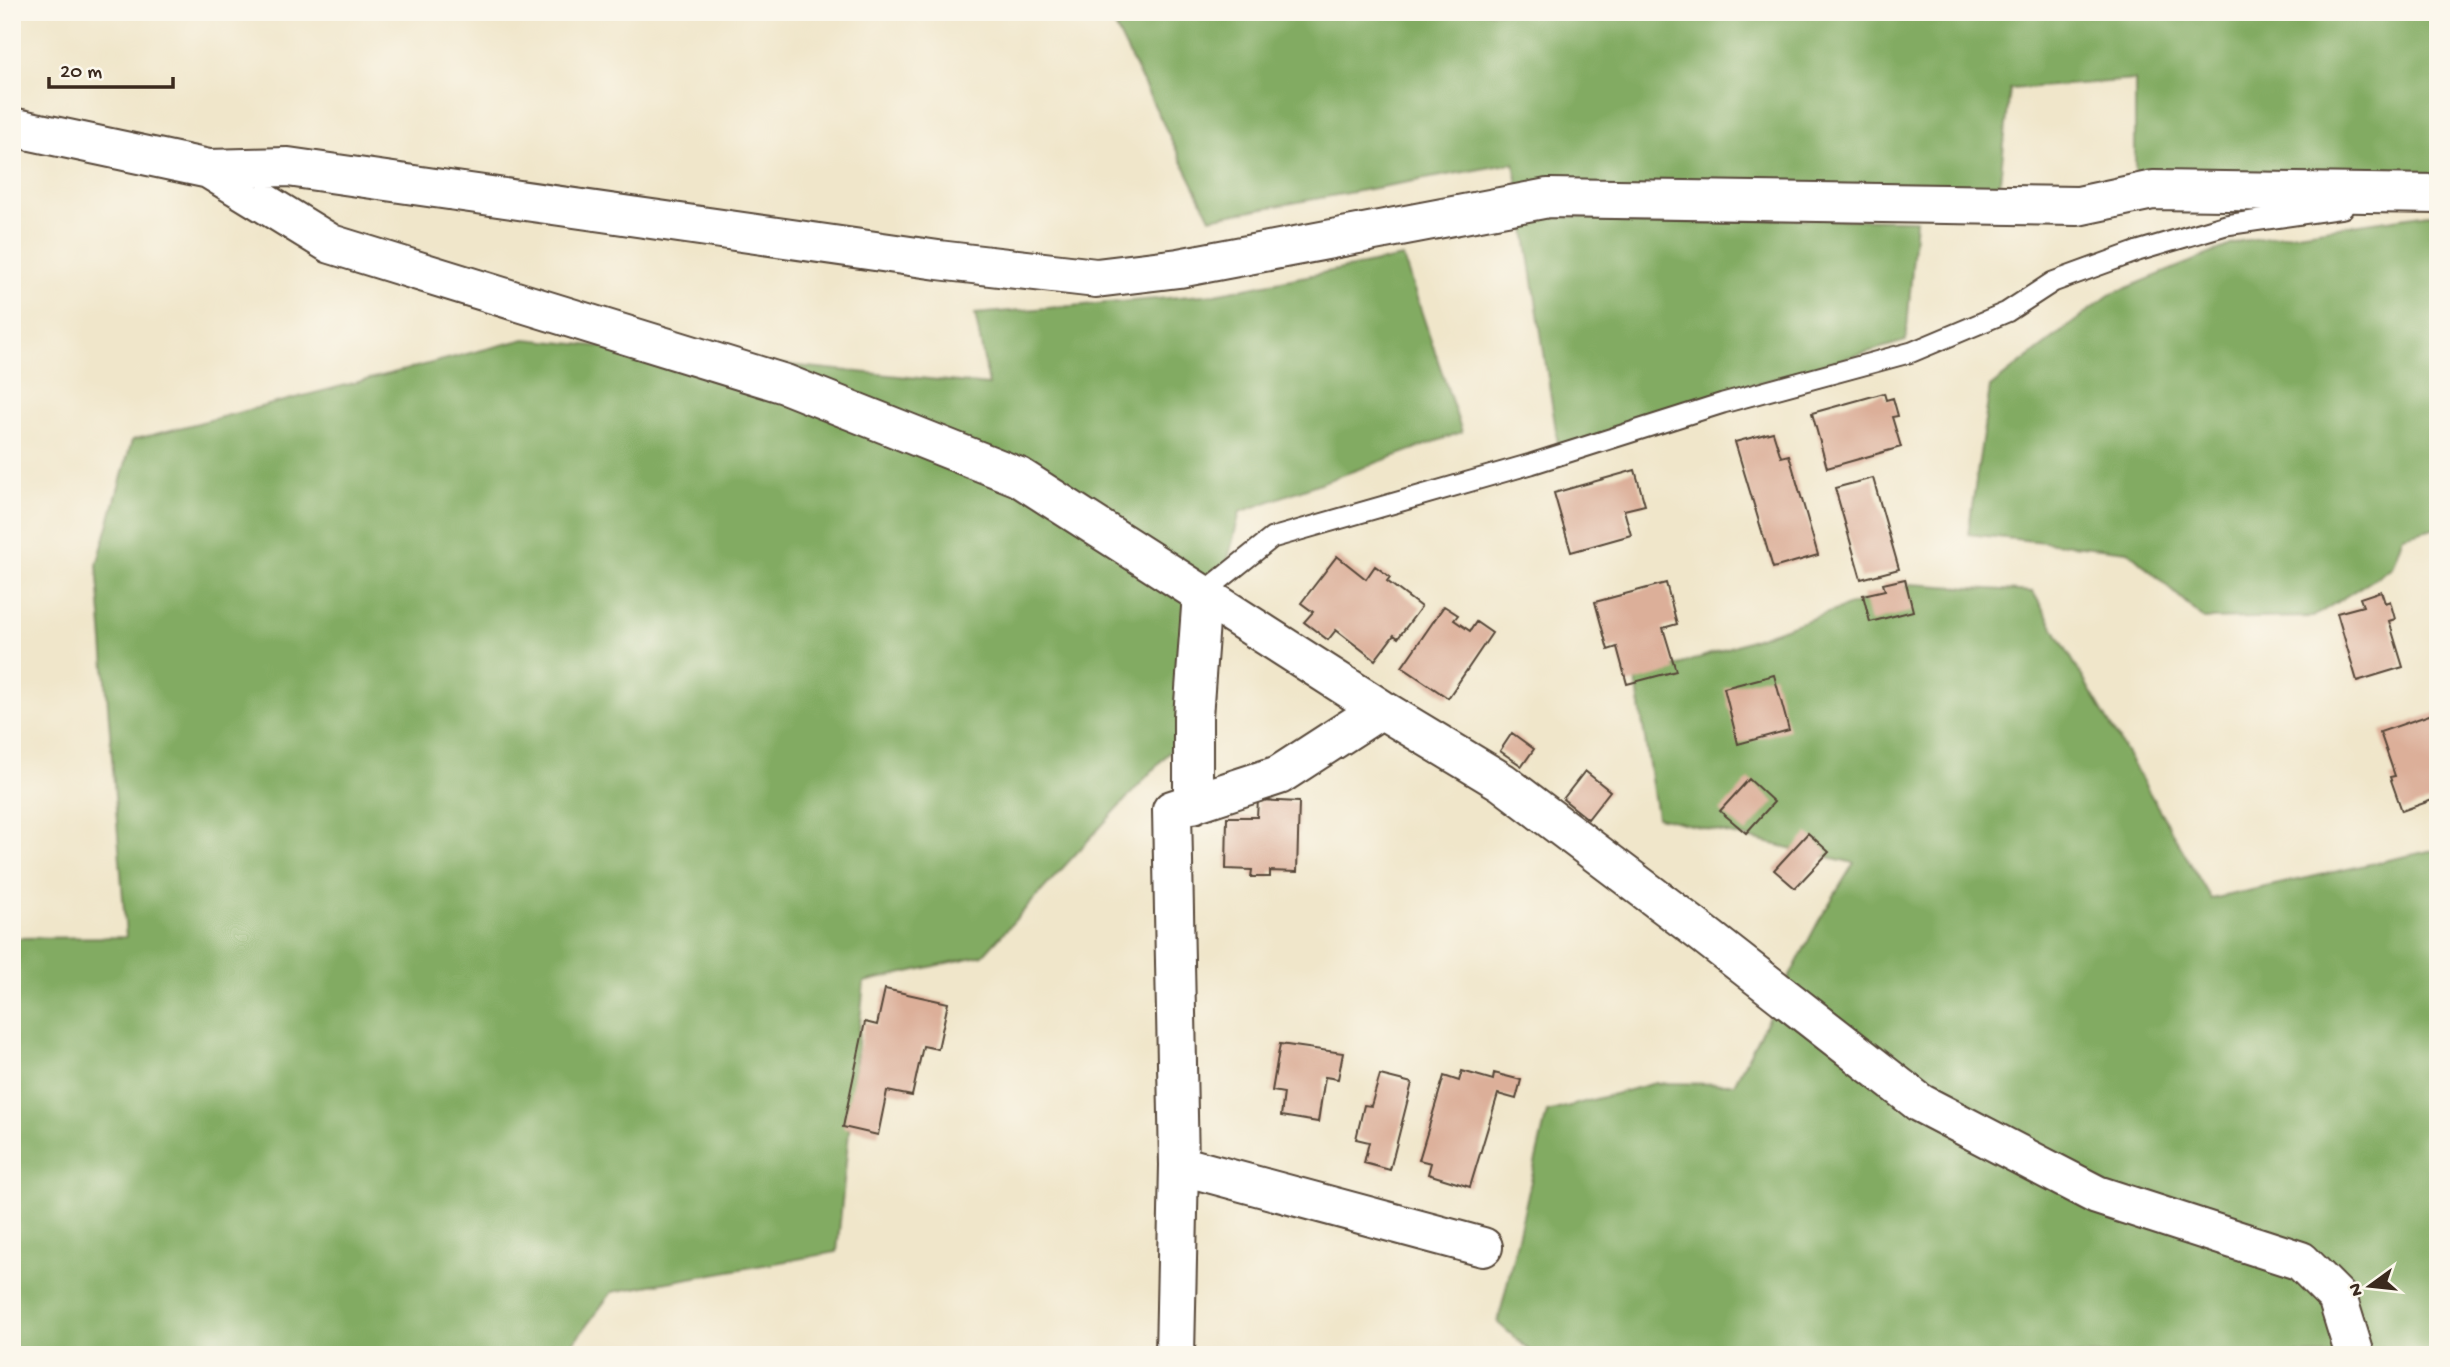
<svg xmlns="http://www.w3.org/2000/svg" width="2450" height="1367" viewBox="0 0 2450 1367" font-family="'Gochi Hand',sans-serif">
	<rect width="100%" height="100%" fill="#fbf7ec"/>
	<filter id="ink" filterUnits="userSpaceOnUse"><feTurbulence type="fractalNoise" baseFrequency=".0143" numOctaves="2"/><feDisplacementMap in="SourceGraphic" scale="14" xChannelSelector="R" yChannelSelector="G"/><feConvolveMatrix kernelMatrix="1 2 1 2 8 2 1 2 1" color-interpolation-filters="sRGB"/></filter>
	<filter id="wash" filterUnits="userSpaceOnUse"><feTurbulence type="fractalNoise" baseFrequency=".00686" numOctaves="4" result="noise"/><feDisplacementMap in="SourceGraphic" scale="28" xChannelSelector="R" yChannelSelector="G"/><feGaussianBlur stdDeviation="1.57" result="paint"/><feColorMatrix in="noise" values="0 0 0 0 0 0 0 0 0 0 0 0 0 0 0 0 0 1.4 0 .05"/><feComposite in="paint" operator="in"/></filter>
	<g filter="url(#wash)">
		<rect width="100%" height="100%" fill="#f0e6ca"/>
		<!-- forest -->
		<path fill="#82ab62" stroke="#5e6a40" stroke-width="2" d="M1108 12H2438V190L2135 183V80L2010 89 1999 190 1520 195 1514 163 1210 218Z
			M2429 214 2438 217V527L2403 536 2392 567 2313 617 2204 619 2128 551 1968 534 1990 387 2109 295 2241 241Z
			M1523 216 1916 220 1906 341 1709 397 1559 450Z
			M1403 257 1462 432 1240 512 1183 737 983 955 864 982 837 1252 612 1292 564 1355H12V938L126 937 97 565 132 440 525 339 989 385 975 314 1215 294Z
			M1911 584 2033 592 2211 899 2438 849V1355H1535L1498 1323 1547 1112 1655 1083 1734 1084 1818 922 1854 863 1657 817 1636 680Z"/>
		<g id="blocks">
			<!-- building -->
			<path fill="#dcaf99" d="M1884 393 1886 400 1893 398 1898 416 1892 417 1901 447 1827 468 1812 413Z
				M1773 432 1781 457 1789 455 1818 555 1773 568 1735 442Z
				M1635 470 1645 505 1624 510 1631 535 1571 552 1554 493Z
				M1873 478 1899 569 1861 579 1835 488Z
				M1337 556 1366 579 1375 566 1390 577 1387 581 1421 607 1398 638 1394 635 1375 660 1336 630 1328 640 1304 622 1313 612 1301 603Z
				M1905 579 1913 611 1870 622 1863 595 1885 590 1883 584Z
				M1666 583 1677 624 1663 628 1676 671 1627 684 1617 647 1608 650 1595 602Z
				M2381 591 2385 603 2390 601 2395 619 2389 621 2403 667 2357 681 2337 613 2363 606 2360 598Z
				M1444 606 1458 615 1454 620 1470 631 1476 622 1492 633 1448 698 1402 667Z
				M1774 675 1789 730 1738 744 1724 688Z
				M2438 712V798L2402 811 2390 777 2395 776 2380 732Z
				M1512 733 1534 749 1522 766 1500 751Z
				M1585 771 1610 791 1588 819 1563 799Z
				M1749 779 1774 802 1746 833 1720 811Z
				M1258 800 1299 802 1297 872 1270 871V877H1251L1252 870 1226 869 1227 817H1257Z
				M1808 833 1829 852 1795 888 1774 870Z
				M885 989 948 1003 938 1049 923 1046 912 1096 887 1091 878 1135 843 1127 865 1022 877 1025Z
				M1280 1044 1343 1053 1338 1079 1325 1077 1318 1122 1281 1116 1284 1093 1272 1091Z
				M1462 1071 1493 1080 1494 1073 1521 1080 1516 1099 1498 1094 1470 1187 1428 1174 1431 1163 1419 1160 1444 1076 1459 1081Z
				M1380 1075 1412 1083 1390 1170 1364 1163 1369 1142 1356 1139 1364 1105 1371 1106Z"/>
		</g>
	</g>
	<g filter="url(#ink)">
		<use href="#blocks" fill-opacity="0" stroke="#564638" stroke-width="2"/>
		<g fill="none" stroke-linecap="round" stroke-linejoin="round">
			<!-- lane casing -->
			<g stroke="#564638" stroke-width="23">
				<path id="lane" d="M1202 594 1272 538 1531 464 1723 403 1912 352 2007 312 2053 282 2138 251 2226 225 2343 208"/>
			</g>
			<!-- street casing -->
			<g stroke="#564638" stroke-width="42">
				<path id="street" d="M12 127 209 169 288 167 938 260 1096 278 1179 268 1548 198 2078 206 2153 190 2438 194
					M209 169 331 244 785 384 1019 477 1381 709 1502 782 1702 933 1920 1103 2097 1195 2301 1261 2337 1297 2355 1355
					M1193 804V717L1202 594
					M1179 1165 1483 1247
					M1175 1355 1179 1165 1172 810 1279 775 1381 709"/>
			</g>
			<!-- lane -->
			<use href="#lane" stroke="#fff" stroke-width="19"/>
			<!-- street -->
			<use href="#street" stroke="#fff" stroke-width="38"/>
		</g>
	</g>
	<!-- margin -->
	<rect width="2450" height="1367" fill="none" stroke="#fbf7ec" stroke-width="42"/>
	<!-- north arrow -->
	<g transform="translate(2370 1286) rotate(255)" stroke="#fbf7ec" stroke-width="5" paint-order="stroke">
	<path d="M0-5L12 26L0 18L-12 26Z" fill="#3b2a1e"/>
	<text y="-10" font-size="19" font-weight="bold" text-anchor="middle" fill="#3b2a1e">N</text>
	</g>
	<!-- scale -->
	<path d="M49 77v10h124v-10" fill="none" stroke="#3b2a1e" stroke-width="3.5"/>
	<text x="60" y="77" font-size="21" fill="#3b2a1e" stroke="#fbf7ec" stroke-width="5" paint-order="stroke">20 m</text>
</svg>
